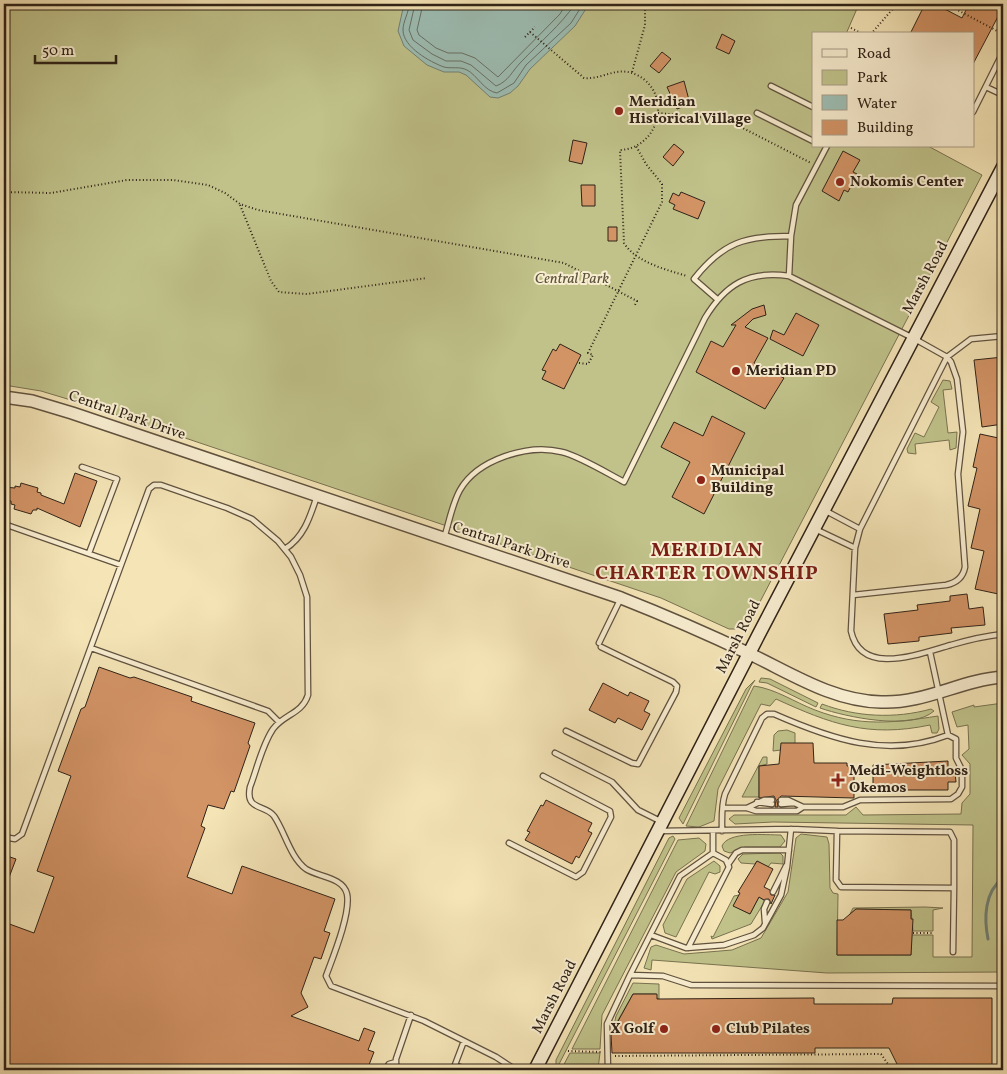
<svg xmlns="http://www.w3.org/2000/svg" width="1007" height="1074" viewBox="0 0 1007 1074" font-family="Vollkorn,serif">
	<rect width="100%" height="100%" fill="#f4e4b6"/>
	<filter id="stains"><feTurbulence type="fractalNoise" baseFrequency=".004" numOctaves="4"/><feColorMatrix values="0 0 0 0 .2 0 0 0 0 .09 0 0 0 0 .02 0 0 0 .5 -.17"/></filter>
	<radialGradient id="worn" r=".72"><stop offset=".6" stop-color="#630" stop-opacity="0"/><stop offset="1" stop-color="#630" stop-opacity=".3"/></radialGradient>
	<!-- green -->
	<path fill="#c0c28a" stroke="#787250" d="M4 4H859L846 34H813V146H928L982 175 749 623 738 629H729L661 598 84 404 41 391 4 385Z
		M943 380 950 381 952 389 943 390 948 433 957 432 956 448 950 450 949 440 915 444 916 454 908 453 907 449 915 433 924 437 939 407 931 402Z
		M761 678 770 679 818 703 816 707 767 683 759 682Z
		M755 680 751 686 683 824 679 818 746 689Z
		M754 686C776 689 794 702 815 710 859 727 893 723 938 716L939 729 937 733H932L930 725C868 738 831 724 776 699L770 706 761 704 718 789 714 821 699 827 686 826Z
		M1003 703V972L827 973 652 960 651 970 644 968 651 947 656 945 684 954 732 950 761 938 788 892 796 838 801 834 827 837 829 844 830 888 833 893 838 894 837 955H911V935H933V957H972L973 825 773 822 735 824 729 819 734 815H846L856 807 863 815 961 814 962 803 970 794V764L962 755 969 749 968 725 957 727 952 712 974 705V707Z
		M822 704C856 717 895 719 931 709L934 711C912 731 846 717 820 708Z
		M787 730 795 733V743L781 750 773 751 774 735 778 731Z
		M763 757H767V764L759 766V797H742Z
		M781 835 785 841 780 847H745L730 853 724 851 722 846C728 831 766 835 781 835Z
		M673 836 675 839 556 1070V1060L669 838Z
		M699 838 706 844 705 851 676 872 602 1015 600 1049H572L678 840Z
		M780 853 783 856V864L771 863 768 867 757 861 755 864 741 863 738 859 743 854Z
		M714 861 720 866V872L715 874 709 872 676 937 665 933 663 925 687 879Z
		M739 895 734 906 750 914 759 897 765 901 751 924 712 939 711 936 713 937 734 896Z
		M925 907 943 908 933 910V931H913L911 910 856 909 850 914 853 908Z
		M633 983 659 984V999H657L656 994H633L613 1029 616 1016Z
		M570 1053H600L598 1069 561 1070Z"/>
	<!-- water -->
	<path fill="#9dbeb4" stroke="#718075" d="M404 4H589L575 26 530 69 518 86 510 93 498 98 490 97 466 75 459 72H444L427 65 404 46 398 31Z"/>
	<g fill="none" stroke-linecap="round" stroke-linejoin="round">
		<!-- shore -->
		<path stroke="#667066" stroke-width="1" d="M409 4C409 13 403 21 403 30 403 47 430 62 444 67 452 69 459 66 467 70 477 75 484 91 497 93L514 83 526 65 571 23 583 4
			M415 4 409 30 413 40 432 54 446 61H461L471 65 496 86C509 81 512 71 521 62 540 42 560 26 575 4
			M423 4 417 30 419 35 436 48 448 53H462L475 58 498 77 560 14 566 4"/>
		<!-- stream -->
		<path stroke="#718075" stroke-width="3" d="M988 939C984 919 984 892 1003 878"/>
	</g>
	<!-- building -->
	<path fill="#d29365" stroke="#2f2217" d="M925 4H935L962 18 969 4H1003V7L973 64V34H910Z
		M722 34 735 41 729 54 716 48Z
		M662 52 671 59 659 73 650 66Z
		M684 81 690 104 677 109 667 87Z
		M573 140 587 143 582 164 569 161Z
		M674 144 684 152 673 166 663 157Z
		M843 151 860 160 853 172 857 174 848 192 844 190 839 201 822 191Z
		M581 185H595V206H582Z
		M681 192 705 202 698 219 673 209 675 205 669 202 673 193 679 196Z
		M608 227H617V241H608Z
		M764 305 766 315 753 319 745 327 768 338 754 363 784 378 765 409 696 372 711 341 723 347 736 325H731L752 309Z
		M796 313 819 325 803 356 770 339 773 330 784 335Z
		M560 344 581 355 564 389 542 379 546 371 542 370 553 349 556 351Z
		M1003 357V424L982 427 974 360Z
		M712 416 745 433 704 514 672 497 690 462 661 447 674 422 703 436Z
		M980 434 1003 439V595L975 589 984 551 971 548 980 509 968 506 977 468 973 467Z
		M75 473 97 481 80 527 37 508V510H33L31 514 14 509 15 505 11 504V501L4 500V487L15 488V486L20 487 21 483 38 488 37 492 41 493V495L64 504Z
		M967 594 969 609 983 607 985 625 951 628 952 633 919 637V641L888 644 884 614 918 610 917 605 950 601V596Z
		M99 667 130 678 134 677 192 697 191 701 255 723 248 743 250 746 234 792 231 791 224 809 208 805 201 826 205 828 187 877 232 894 242 866 335 899 324 931 330 933 321 959 314 957 301 993 308 1007 291 1016 359 1041 364 1028 375 1032 368 1050 374 1052 367 1070H4V922L34 933 54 877 37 871 71 776 58 771 81 709 85 707Z
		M603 683 628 696 630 692 649 701 644 711 650 714 642 730 618 718 615 723 589 710Z
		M781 743H813L814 763H847V766H854V798L781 796 777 800 778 807H775L776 800 774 796 759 798V766L779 764Z
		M948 761V772H955L956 782H948V790H873V765Z
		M546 800 592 823 588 831 592 833 579 858 576 856 572 864 525 840 530 832 527 831 541 805 543 806Z
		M4 855 16 859 5 888H4Z
		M757 861 773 869 764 887 770 890 771 895H775L771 904 769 899 764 900 759 897 750 914 733 906 740 893 738 892Z
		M856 909 911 910V919H913L911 955H837V920H843Z
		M633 994H657V999L814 998V1004H892L893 998H992V1070H900L889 1048H815V1053H612L611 1034Z"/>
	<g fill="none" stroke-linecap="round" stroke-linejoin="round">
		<!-- service casing -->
		<g stroke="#60523f" stroke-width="7">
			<path id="service" d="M771 86 813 107
				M986 87 1003 95
				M973 112 1003 52
				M757 113 813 141
				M791 236 796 205 827 146
				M717 299 694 279C723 242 745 236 791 236L789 276
				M1003 336 971 339 947 357 860 529 855 548 851 631C861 678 921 653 951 645 968 640 985 636 1003 634
				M82 467 117 479 89 553
				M826 511 860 529
				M4 524 121 565
				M815 529 855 548
				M444 538C449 523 452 504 460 490 477 460 528 443 562 452 579 456 607 473 624 482L705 318C725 285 748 270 789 276L913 338 947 357 951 362 957 379 963 432 958 474 965 567C963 578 956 583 946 585L853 595
				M285 549C304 537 310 517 317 496
				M599 643 620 600
				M91 648 268 711 279 722
				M930 652 948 735
				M566 731 632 763 638 764 676 692 677 686 673 682 601 647
				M555 753 612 782 638 810 662 822
				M781 800H788L803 807
				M757 802 772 804
				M781 804 794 803
				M747 808 764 800H772
				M659 831 791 829 837 831 836 880 841 887 954 888 953 952
				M722 831C722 819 721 806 725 794L762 718 767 714H774C831 739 887 759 948 735L956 739V758L962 770V787L958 794 951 799 860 800 843 807H803L797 811H756L747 808H723
				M837 831 950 832 954 840V888
				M4 837 15 839 22 834 149 489 154 485H161L227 508 252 519 278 541 291 557 300 575 307 597 308 695C302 714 284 714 273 729 262 745 257 769 250 787 245 811 265 804 274 816 285 832 290 857 306 869 318 877 343 877 347 894 351 913 333 957 326 976L331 986 424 1021 496 1057 516 1070
				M509 843 576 877 583 872 611 817 610 811 543 776
				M713 853V831
				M729 863 736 853 742 850H789
				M773 892 786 866
				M765 922 764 909 767 902
				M651 935 686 948 724 945 754 935 763 928 781 895 787 867 791 829
				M688 948 729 867 726 860 713 853
				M630 975 680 876 713 853
				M455 1065 468 1070
				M385 1070 389 1064 396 1062
				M401 1070 396 1065V1059L411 1015
				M453 1070 464 1041
				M608 1070 607 1024 630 975 663 976 691 985 1003 986"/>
		</g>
		<!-- tertiary casing -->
		<g stroke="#60523f" stroke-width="14">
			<path id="tertiary" d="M4 397 32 401 72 413 621 598C664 615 708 634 750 654 792 674 833 701 881 702 924 704 961 680 1003 677"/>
		</g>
		<!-- secondary casing -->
		<g stroke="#2f2217" stroke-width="15">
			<path id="secondary" d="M535 1070 759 634 1003 167"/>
		</g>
		<!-- path -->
		<path stroke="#2f2217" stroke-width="2" stroke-dasharray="1 2.5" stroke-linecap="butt" d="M946 4 1003 34
			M851 28 863 34
			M530 32 584 78C603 80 617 65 637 75 673 93 660 148 620 150L624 243C635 262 667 270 687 276
			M871 34 897 4
			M525 37 535 27
			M632 72 645 25V4
			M658 113 719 119 731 122 811 163
			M4 192 51 193 127 180H173L208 185 225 193 240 204 258 210 564 263 637 301 634 307
			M240 205 271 281 279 292 307 294 427 278
			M579 363 588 364 593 355 588 353 662 202V184L646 164 636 146
			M913 933H933
			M568 1051 601 1052
			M615 1056 881 1054 892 1070"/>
		<!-- service -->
		<use href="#service" stroke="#f8edd0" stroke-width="4.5"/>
		<!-- tertiary -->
		<use href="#tertiary" stroke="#f8edd0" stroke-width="11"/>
		<!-- secondary -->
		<use href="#secondary" stroke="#f8edd0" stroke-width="12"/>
	</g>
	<!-- markers -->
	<g fill="#8f2418" stroke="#f8edd0" stroke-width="2">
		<circle cx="619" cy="111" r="5"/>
		<circle cx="840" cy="182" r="5"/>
		<circle cx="736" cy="371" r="5"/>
		<circle cx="701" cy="480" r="5"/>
		<path d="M835.5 772.5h5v5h5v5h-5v5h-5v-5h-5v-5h5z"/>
		<circle cx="664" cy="1029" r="5"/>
		<circle cx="716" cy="1029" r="5"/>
	</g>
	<g text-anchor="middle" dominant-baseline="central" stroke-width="4" stroke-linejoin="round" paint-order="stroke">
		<!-- poi labels -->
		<g font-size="15" font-weight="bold" fill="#2f2217" stroke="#f8edd0" text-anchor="start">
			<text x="629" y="102">Meridian<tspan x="629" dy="17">Historical Village</tspan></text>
			<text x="850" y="182">Nokomis Center</text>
			<text x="746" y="371">Meridian PD</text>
			<text x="711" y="471">Municipal<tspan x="711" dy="17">Building</tspan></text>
			<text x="849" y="771">Medi-Weightloss<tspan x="849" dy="17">Okemos</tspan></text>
			<text x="654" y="1029" text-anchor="end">X Golf</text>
			<text x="726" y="1029">Club Pilates</text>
		</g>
		<!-- street labels -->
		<g font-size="15" fill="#2f2217" stroke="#f8edd0">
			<text transform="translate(926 278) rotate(-62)">Marsh Road</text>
			<text transform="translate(127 416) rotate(19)">Central Park Drive</text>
			<text transform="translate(511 546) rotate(18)">Central Park Drive</text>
			<text transform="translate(739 637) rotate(-63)">Marsh Road</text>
			<text transform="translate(555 997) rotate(-63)">Marsh Road</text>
		</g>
		<!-- park labels -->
		<g font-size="15" font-style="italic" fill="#5a523a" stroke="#f8edd0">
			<text x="572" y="279">Central Park</text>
		</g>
		<!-- district labels -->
		<g font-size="20" font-weight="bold" letter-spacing="1" fill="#7a1f14" stroke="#f8edd0">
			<text x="707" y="551">MERIDIAN<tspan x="707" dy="23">CHARTER TOWNSHIP</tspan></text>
		</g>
	</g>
	<!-- margin -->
	<rect width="1007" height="1074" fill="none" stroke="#f4e4b6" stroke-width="20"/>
	<rect x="5" y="5" width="997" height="1064" fill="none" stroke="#2f2217" stroke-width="2.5"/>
	<rect x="10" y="10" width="987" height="1054" fill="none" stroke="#2f2217"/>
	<!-- legend -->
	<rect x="812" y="32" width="162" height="115" fill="#f8edd0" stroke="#a89c86"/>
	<rect x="822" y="49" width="25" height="8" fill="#f8edd0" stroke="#a89c86"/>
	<text x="857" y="58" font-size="15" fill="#2f2217">Road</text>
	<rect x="822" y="70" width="25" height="15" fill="#c0c28a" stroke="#a89c86"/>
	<text x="857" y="82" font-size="15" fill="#2f2217">Park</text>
	<rect x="822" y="95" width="25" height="15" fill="#9dbeb4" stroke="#a89c86"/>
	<text x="857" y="108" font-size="15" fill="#2f2217">Water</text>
	<rect x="822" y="120" width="25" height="15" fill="#d29365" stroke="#a89c86"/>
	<text x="857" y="132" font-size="15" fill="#2f2217">Building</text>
	<!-- scale -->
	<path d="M35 55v8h81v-8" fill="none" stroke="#2f2217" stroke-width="2.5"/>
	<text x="42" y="55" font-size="15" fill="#2f2217" stroke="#f8edd0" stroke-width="4" paint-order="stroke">50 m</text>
	<rect width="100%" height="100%" filter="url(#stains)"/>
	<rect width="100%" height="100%" fill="url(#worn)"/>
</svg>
